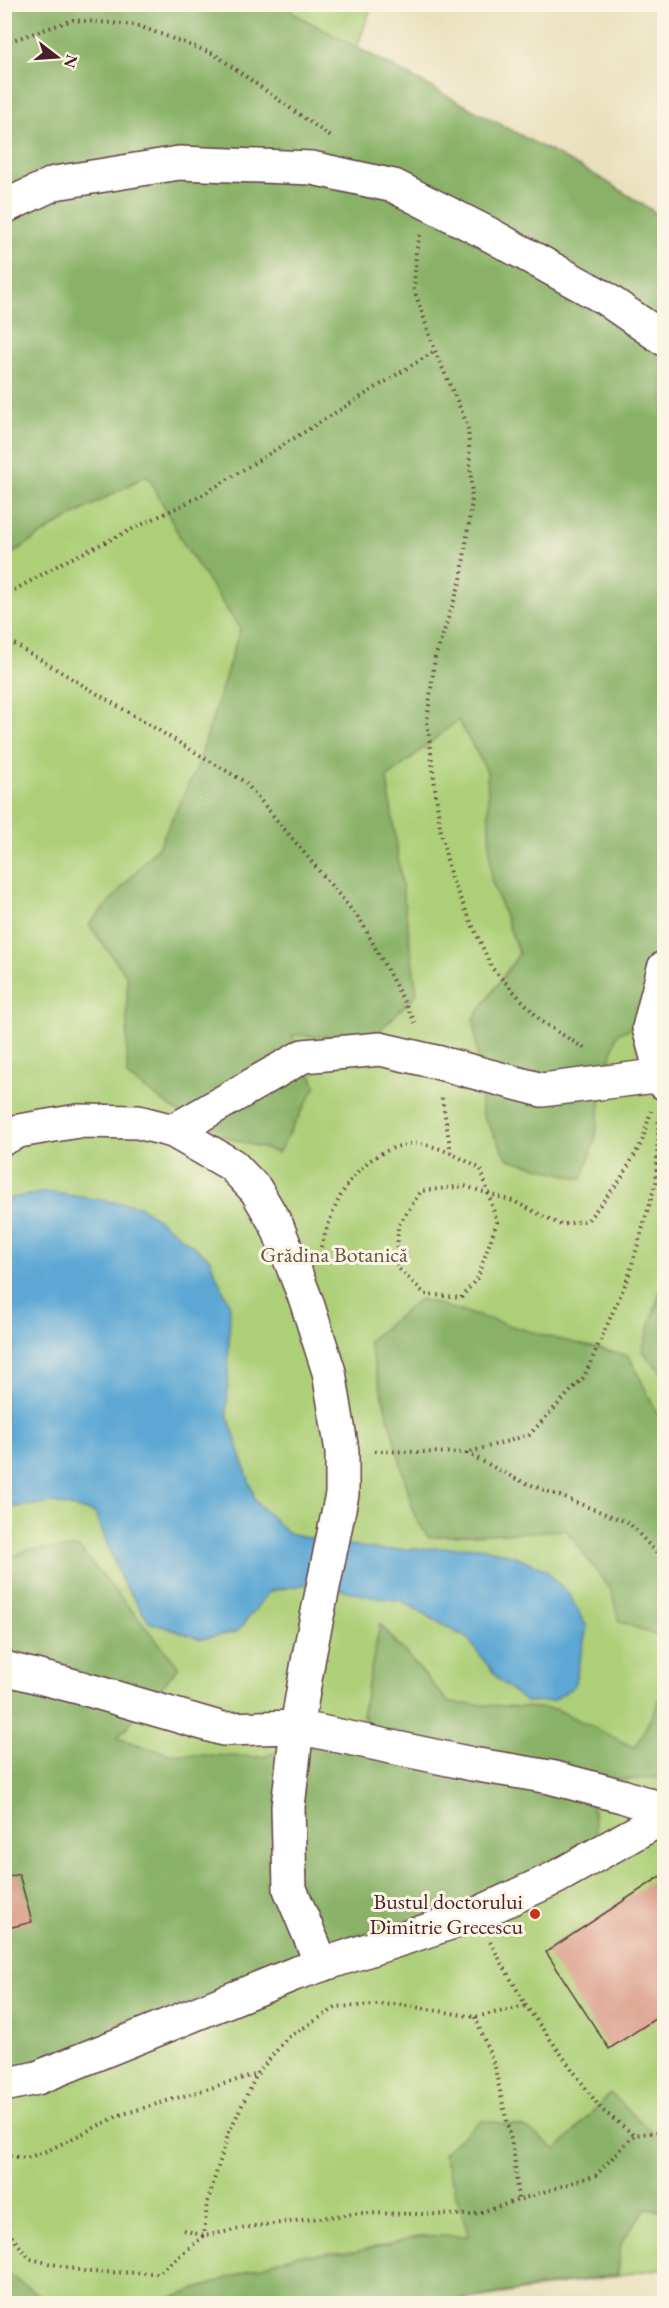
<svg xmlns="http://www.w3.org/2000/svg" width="669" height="2308" viewBox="0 0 669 2308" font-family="'EB Garamond',serif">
	<rect width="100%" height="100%" fill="#fcf5e5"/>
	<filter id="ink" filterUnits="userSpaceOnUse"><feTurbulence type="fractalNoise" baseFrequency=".0167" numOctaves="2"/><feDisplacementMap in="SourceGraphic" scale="12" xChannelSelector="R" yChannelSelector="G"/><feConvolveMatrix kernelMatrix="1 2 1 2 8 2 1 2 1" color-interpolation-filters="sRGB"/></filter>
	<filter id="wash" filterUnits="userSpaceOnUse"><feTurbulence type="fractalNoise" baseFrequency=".008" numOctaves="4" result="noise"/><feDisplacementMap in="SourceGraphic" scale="24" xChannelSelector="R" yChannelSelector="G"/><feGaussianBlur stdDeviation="1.35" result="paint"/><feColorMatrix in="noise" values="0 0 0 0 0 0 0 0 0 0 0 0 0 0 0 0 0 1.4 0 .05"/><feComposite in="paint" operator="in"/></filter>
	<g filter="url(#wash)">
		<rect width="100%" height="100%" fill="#e9e1be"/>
		<!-- green -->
		<path fill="#accf77" stroke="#7b7751" stroke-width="1.5" d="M5 5H372L350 67 664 240V2268L445 2303 5 2304Z"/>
		<!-- forest -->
		<path fill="#89b268" stroke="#6a684a" stroke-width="1.5" d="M5 5H284L300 17 604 180 664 218V1014L617 1034 602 1091 595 1141 582 1179 508 1159 482 1114 474 1018 519 954 491 879 487 771 458 720 387 778 417 994 371 1039 292 1035 316 1086 278 1153 206 1131 127 1076V976L89 925 160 844 198 765 240 629 185 546 147 475 58 524 5 558Z
			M664 1279V1375L642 1351Z
			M420 1299 549 1337 629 1356 664 1427V1639L619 1621 612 1592 566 1530 428 1537 415 1517 368 1341Z
			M79 1548 179 1667 117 1738 169 1754 264 1757 321 1734 372 1730 362 1714 380 1624 449 1703 556 1709 635 1748 664 1692V1777L618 1780 591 1801 598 1842 475 1903 339 1940 5 2078V1559L28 1550Z
			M610 2093 659 2139H664V2211L645 2209 621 2243 618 2274 442 2303H157L294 2255 355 2252 419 2236H469L443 2153 481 2120 525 2127 557 2150Z
			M5 2271 50 2303H5Z"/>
		<!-- water -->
		<path fill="#5ba7d4" stroke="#526380" stroke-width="1.5" d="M47 1192 140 1206 209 1258 230 1306 227 1413 256 1502 288 1533 323 1541 381 1550 479 1547 516 1556 546 1570 570 1596 587 1627 574 1686 553 1701 526 1702 498 1679 468 1639 402 1601 372 1597 314 1583 270 1591 237 1632 201 1639 149 1622 122 1581 95 1513 54 1503 5 1508 4 1203 11 1198Z"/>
		<g id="blocks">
			<!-- building -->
			<path fill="#d99785" d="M19 1874 32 1922 4 1929V1878Z
				M664 1874V2013L609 2049 546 1952Z"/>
		</g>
	</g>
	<g filter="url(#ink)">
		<use href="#blocks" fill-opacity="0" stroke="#623c41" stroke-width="1.5"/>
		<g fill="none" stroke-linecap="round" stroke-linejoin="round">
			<!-- minor casing -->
			<g stroke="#623c41" stroke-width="36">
				<path id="minor" d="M4 207 55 183 179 163 312 168 394 186 487 233 603 297 664 339
					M664 968 649 1028 664 1083
					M173 1131 303 1056 380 1049 436 1062 542 1090 664 1075
					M4 1138 19 1131 78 1121 138 1122 173 1131 232 1165 256 1190 277 1226 306 1300 329 1372 342 1451V1494L309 1656 297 1727 288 1807 290 1889 322 1965
					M4 1668 82 1688 223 1729 297 1727 472 1764 550 1777 622 1796 664 1810
					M4 2085 37 2078 294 1974 475 1915 555 1878 664 1817"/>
			</g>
			<!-- path -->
			<path stroke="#623c41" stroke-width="4" stroke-dasharray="1.5 4.5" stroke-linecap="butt" d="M4 43 73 20 136 25 214 54 331 137
				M420 235 416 251 414 289 435 351 468 426 472 499 461 580 435 658 427 721 440 827 451 878 492 968 542 1022 587 1050
				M4 596 62 563 199 497 435 351
				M4 638 245 782 361 921 416 1024
				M442 1098 451 1152
				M321 1247C332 1210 346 1172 382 1153 394 1147 408 1142 422 1144 444 1148 462 1159 481 1169L497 1222 478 1277 461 1298 425 1294 397 1267 398 1226 421 1191 464 1186 513 1201 561 1225 588 1220 620 1180 642 1142 651 1111
				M375 1451 466 1453 529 1435 584 1377 628 1278 656 1182 659 1115
				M467 1453 516 1479 629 1523 664 1561
				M490 1942 526 2006 601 2109 634 2135
				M475 2017 494 2064 514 2154 518 2200
				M4 2155 27 2158 49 2150 120 2115 257 2074
				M4 2227 30 2259 88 2272 158 2273 204 2236 207 2203 229 2132 257 2074 287 2038 337 2007 397 2004 475 2017 526 2006
				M184 2230 204 2236 255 2226 361 2213 472 2215 596 2175 634 2135 664 2131"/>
			<!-- minor -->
			<use href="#minor" stroke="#fff" stroke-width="33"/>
		</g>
	</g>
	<!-- markers -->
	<circle fill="#c8321e" stroke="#fcf5e5" stroke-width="2" cx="535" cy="1914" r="6"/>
	<g text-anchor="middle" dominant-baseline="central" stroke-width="6" stroke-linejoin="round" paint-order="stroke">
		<!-- park labels -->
		<g font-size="22" fill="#675442" stroke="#fcf5e5">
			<text x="334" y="1254">Grădina Botanică</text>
		</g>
		<!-- poi labels -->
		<g font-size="22" fill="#4a1f2b" stroke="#fcf5e5" text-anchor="end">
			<text x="523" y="1901">Bustul doctorului<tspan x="523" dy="25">Dimitrie Grecescu</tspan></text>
		</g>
	</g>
	<!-- margin -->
	<rect width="669" height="2308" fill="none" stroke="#fcf5e5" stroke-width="24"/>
	<!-- north arrow -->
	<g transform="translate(57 57) rotate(107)" stroke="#fcf5e5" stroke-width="4.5" paint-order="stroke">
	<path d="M0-4.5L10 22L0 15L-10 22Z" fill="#4a1f2b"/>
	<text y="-9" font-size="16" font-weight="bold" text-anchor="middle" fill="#4a1f2b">N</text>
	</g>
</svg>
